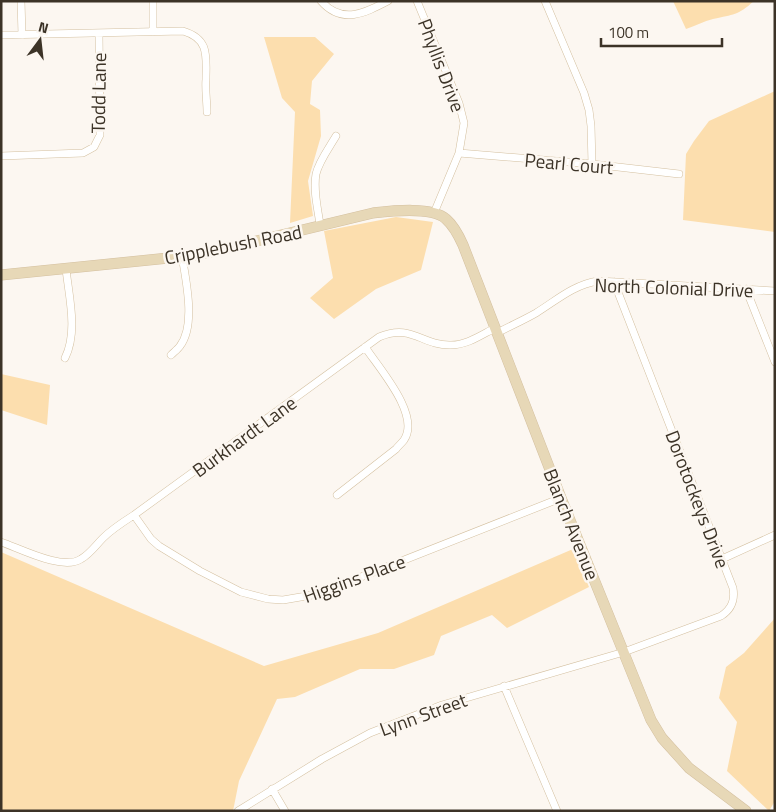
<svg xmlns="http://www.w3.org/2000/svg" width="776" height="812" viewBox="0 0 776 812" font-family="'Titillium Web',sans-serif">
	<rect width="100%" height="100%" fill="#fcf7f1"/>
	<!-- green -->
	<path fill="#fcdeae" d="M673 1H754C737 16 734 14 713 19 704 21 695 26 686 29Z
		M264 37H315L334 54 312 81 310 104 320 110 321 136 308 181 313 216 290 223 295 112 282 98Z
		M775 91V232L683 220 686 154 694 141 709 121Z
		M396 217 433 222 421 270 376 289 334 319 310 298 333 278 324 231Z
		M1 374 50 385 47 425 1 410Z
		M573 549 589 587 507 628 492 615 441 636 434 655 394 669H360L295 697 277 699 239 781 233 811H1V552L264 666 378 633Z
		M775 618V801L769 811 727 771 737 722 719 698 726 667 744 653Z"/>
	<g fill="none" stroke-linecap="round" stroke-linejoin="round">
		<!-- minor casing -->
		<g stroke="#d4c0a0" stroke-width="8">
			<path id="minor" d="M21 1 22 35
				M153 1V32
				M321 1C342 25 365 13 388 1
				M417 1 459 103 464 123 459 153 434 213
				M545 1 584 93 589 110 591 126 592 164
				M1 35 183 31C210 39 206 57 206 79 205 90 207 101 207 112
				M459 153 592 164 679 174
				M1 156 83 153 94 147 100 135 99 33
				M320 225C318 209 313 191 316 174 319 161 329 148 336 136
				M746 289 775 362
				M497 333C510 326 524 320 536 313 557 300 573 285 598 281L775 291
				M171 355C174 352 178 349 180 346 196 325 186 281 182 256
				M65 358C78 332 69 297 66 269
				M337 495 396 449C398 446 402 443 404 440 421 415 379 368 365 347
				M134 515 151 539 159 546 200 571 241 592 268 599 283 600 318 594 561 498
				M1 542C21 549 63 571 81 559 90 554 96 545 103 538 112 529 123 522 134 515L379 337C412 323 422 346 451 345 467 345 481 335 495 328
				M722 559 775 535
				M504 686 557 811
				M272 789 285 811
				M238 811 322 759 370 733 442 705 624 652 721 616C732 609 735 600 733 588L614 282"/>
		</g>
		<!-- secondary casing -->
		<g stroke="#d4c0a0" stroke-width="11">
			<path id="secondary" d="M1 275 198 255 373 213C391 211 432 206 446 219 454 226 459 236 463 245L561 498 651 720 662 738 689 768 746 811"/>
		</g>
		<!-- minor -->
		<use href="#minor" stroke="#fff" stroke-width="7"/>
		<!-- secondary -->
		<use href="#secondary" stroke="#e7d8b7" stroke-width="10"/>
	</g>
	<g text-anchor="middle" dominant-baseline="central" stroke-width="5" stroke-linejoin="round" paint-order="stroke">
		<!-- street labels -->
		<g font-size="19" fill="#3c3327" stroke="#fcf7f1">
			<text transform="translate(442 65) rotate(69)">Phyllis Drive</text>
			<text transform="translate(98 93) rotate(-89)">Todd Lane</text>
			<text transform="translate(569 163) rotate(5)">Pearl Court</text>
			<text transform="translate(233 244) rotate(-11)">Cripplebush Road</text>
			<text transform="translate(674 287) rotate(2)">North Colonial Drive</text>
			<text transform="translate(244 436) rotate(-36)">Burkhardt Lane</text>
			<text transform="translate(698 499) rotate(69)">Dorotockeys Drive</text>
			<text transform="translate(572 524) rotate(68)">Blanch Avenue</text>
			<text transform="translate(354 578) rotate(-20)">Higgins Place</text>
			<text transform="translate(423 714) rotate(-20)">Lynn Street</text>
		</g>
	</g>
	<!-- border -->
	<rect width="776" height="812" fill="none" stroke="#3c3327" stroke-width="5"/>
	<!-- north arrow -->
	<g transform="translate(40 40) rotate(15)" stroke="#fcf7f1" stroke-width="4" paint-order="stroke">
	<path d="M0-4L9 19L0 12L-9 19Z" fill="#3c3327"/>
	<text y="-8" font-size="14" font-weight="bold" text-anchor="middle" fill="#3c3327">N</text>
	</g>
	<!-- scale -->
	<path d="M601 38v8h121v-8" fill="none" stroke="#3c3327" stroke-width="2.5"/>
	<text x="608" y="38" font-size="15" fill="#3c3327" stroke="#fcf7f1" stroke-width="4" paint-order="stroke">100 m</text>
</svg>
